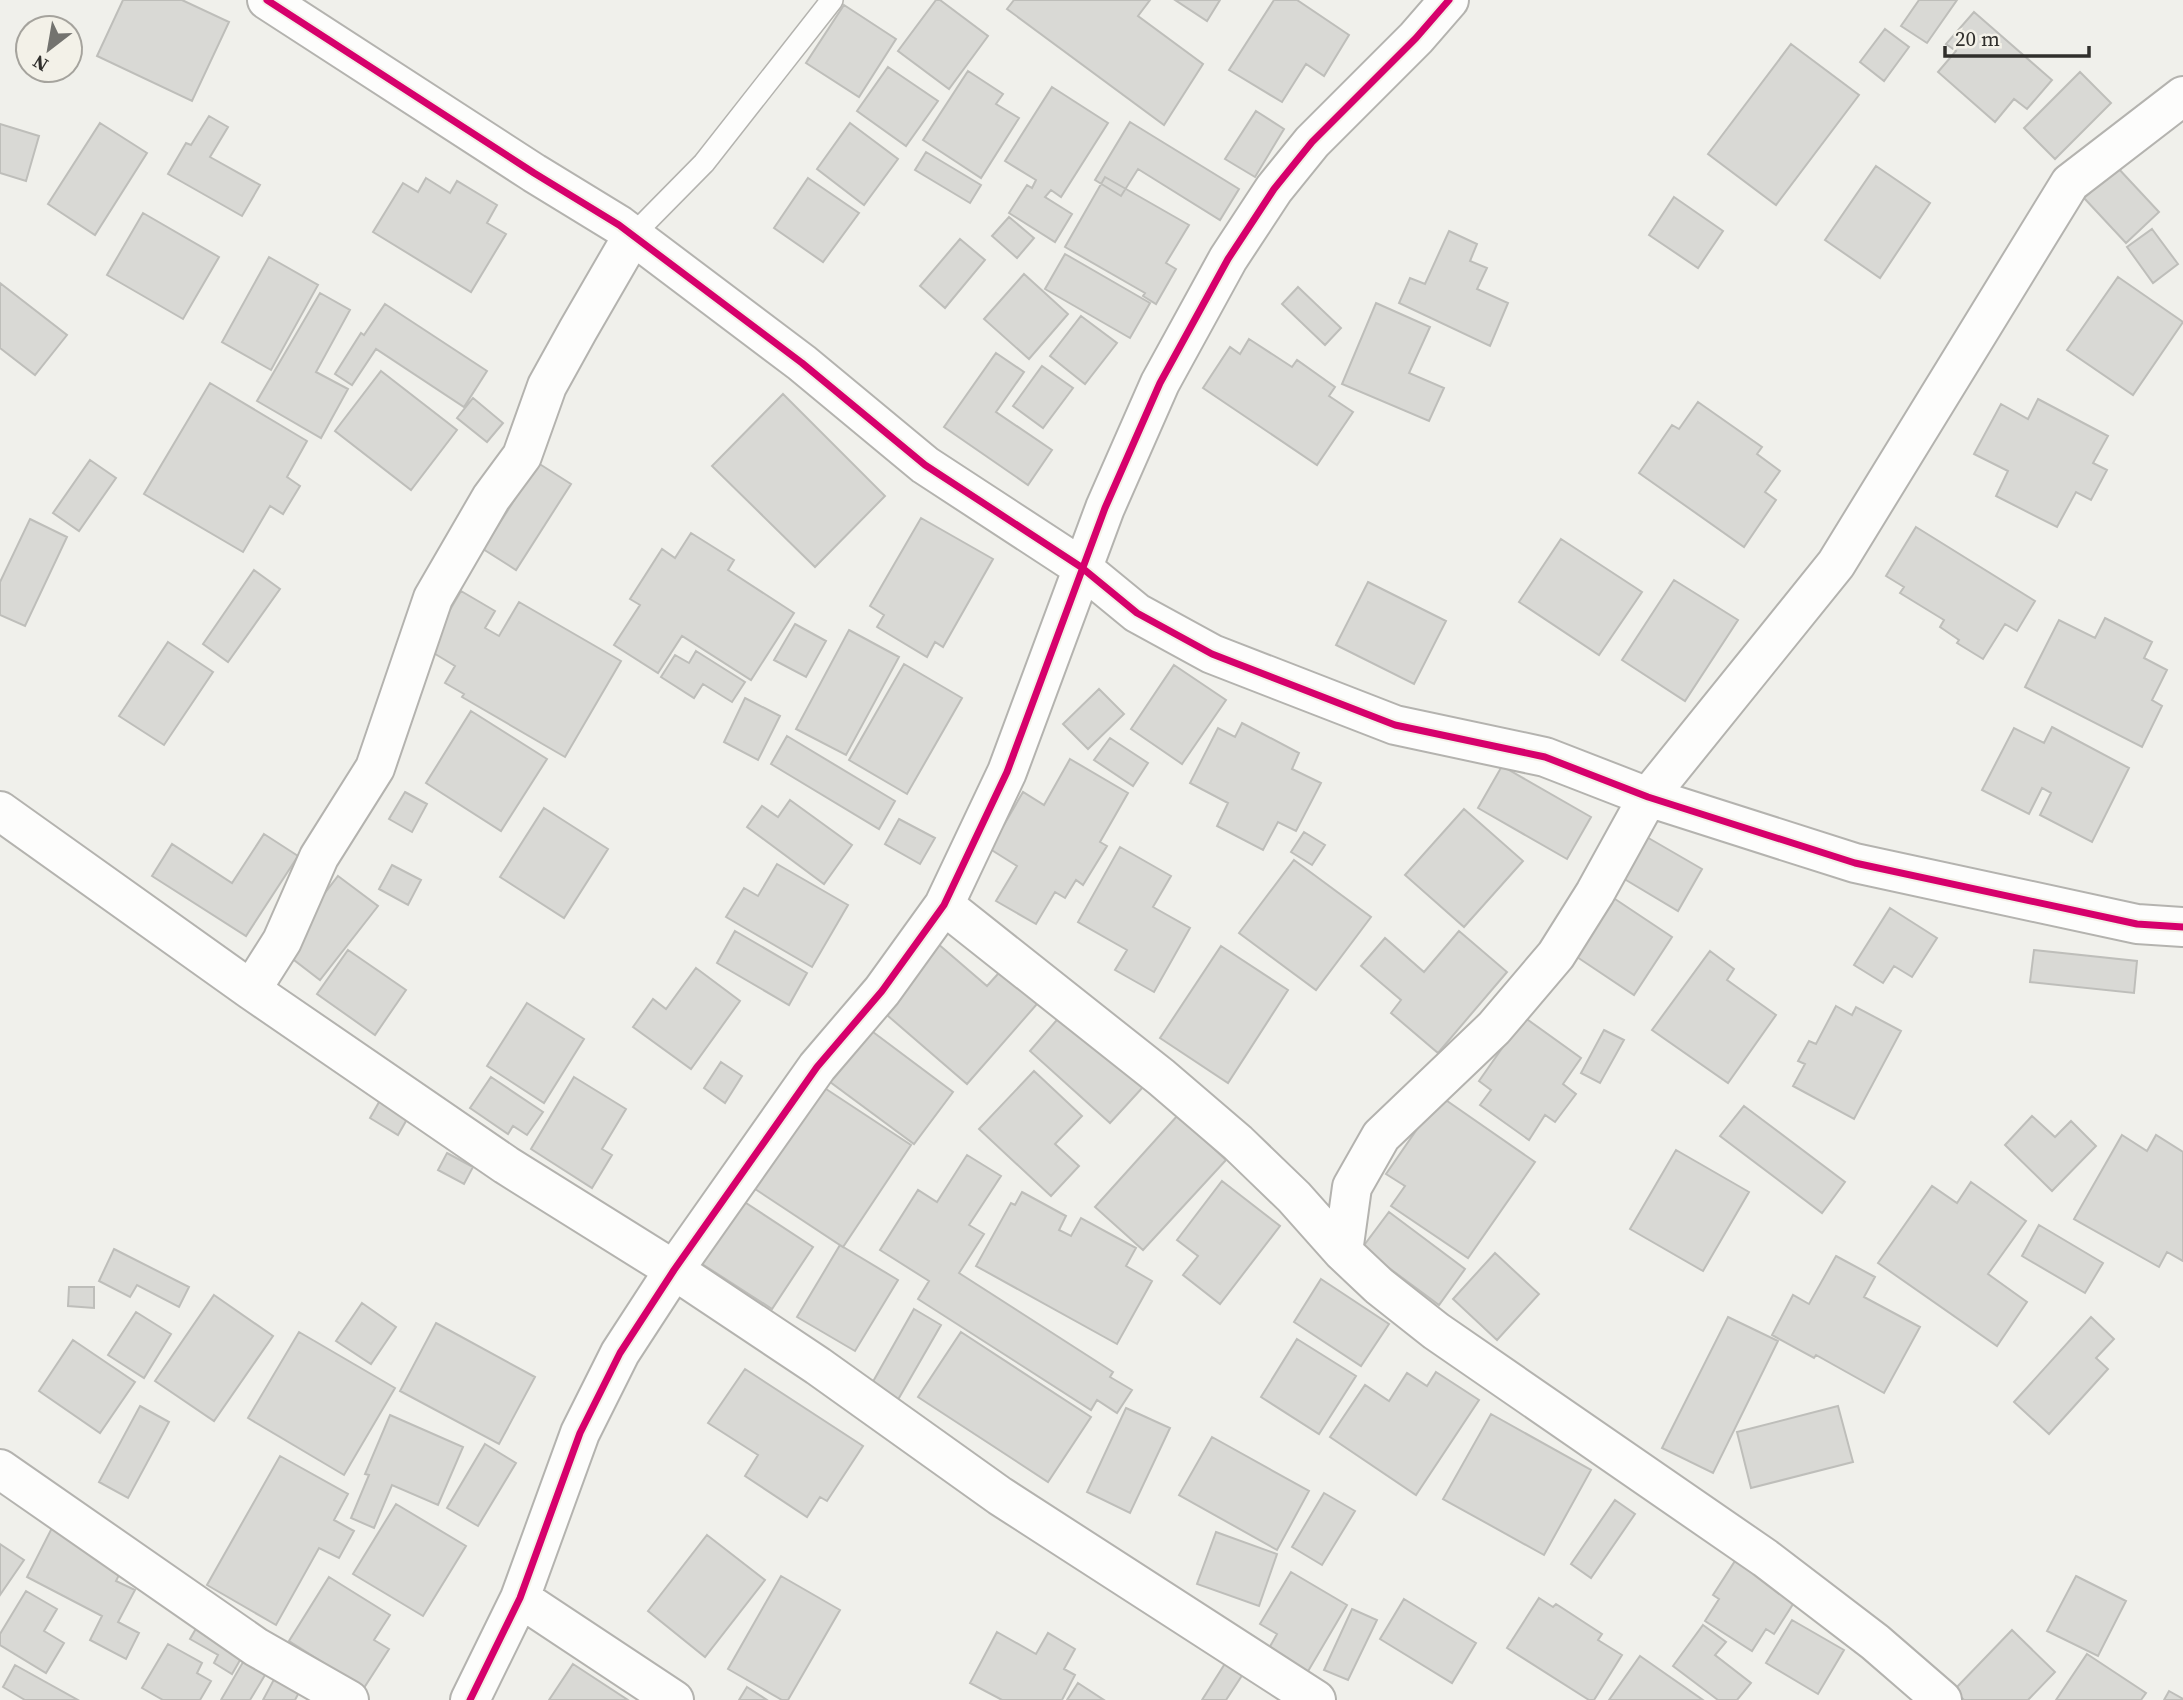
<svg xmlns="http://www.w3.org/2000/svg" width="2183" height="1700" viewBox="0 0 2183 1700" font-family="'Source Serif 4',serif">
	<rect width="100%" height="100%" fill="#f0f0eb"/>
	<!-- building -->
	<path fill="#d9d9d5" stroke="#bebeba" stroke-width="2" d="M123 0H182L229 22 192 101 97 56Z
		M936 0H940L988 36 949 89 898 51Z
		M1014 0H1150L1138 16 1203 64 1164 125 1007 9Z
		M1175 0H1220L1207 21Z
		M1274 0H1297L1349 35 1324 76 1306 64 1282 102 1229 70Z
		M1919 0H1957L1927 43 1901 26Z
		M844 5 896 39 859 97 806 63Z
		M1974 12 2052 80 2027 109 2014 99 1995 122 1938 72 1956 51 1946 44Z
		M1885 29 1909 47 1884 81 1860 62Z
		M1791 44 1859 95 1776 205 1708 154Z
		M888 67 938 101 906 146 857 111Z
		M968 71 1003 94 996 104 1019 118 981 178 923 140Z
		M2080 72 2111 103 2055 159 2024 128Z
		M1052 87 1108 123 1061 197 1051 190 1045 197 1072 214 1055 242 1009 213 1027 185 1032 188 1036 180 1005 161Z
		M1256 111 1284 129 1255 177 1225 159Z
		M209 116 228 127 210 157 260 185 242 216 168 174 186 143 191 145Z
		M1130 122 1239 189 1220 220 1138 169 1121 196 1095 180Z
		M100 123 147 153 95 235 48 204Z
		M850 123 898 159 864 205 817 169Z
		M0 124 39 136 26 181 0 173Z
		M926 152 981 185 970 203 915 170Z
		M1876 166 1930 203 1880 278 1825 240Z
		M2117 167 2159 212 2126 243 2084 198Z
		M1105 177 1189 225 1166 263 1176 269 1156 304 1143 296 1145 293 1065 247Z
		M426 178 450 193 457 181 497 205 487 223 506 234 471 292 373 232 403 183 418 192Z
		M808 178 859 213 823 262 774 228Z
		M1674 197 1723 231 1698 268 1649 235Z
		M143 213 219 257 183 319 107 275Z
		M1009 217 1034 238 1017 258 992 236Z
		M2152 229 2178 264 2153 283 2127 247Z
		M1449 231 1477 244 1470 261 1487 268 1477 289 1508 303 1490 346 1399 303 1410 278 1425 284Z
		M960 239 985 260 945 308 920 286Z
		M1065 254 1150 303 1130 338 1045 289Z
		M269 257 318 285 271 370 222 342Z
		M1024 274 1068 314 1029 359 984 319Z
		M2118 277 2183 322 2133 395 2067 350Z
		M0 283 67 335 35 375 0 348Z
		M1298 287 1341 328 1325 345 1282 304Z
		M320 293 350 310 316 372 348 389 321 438 257 401Z
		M1376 303 1430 327 1409 373 1444 388 1429 421 1342 384Z
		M385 304 487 371 464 407 376 349 352 385 335 374 361 333 364 335Z
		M1081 316 1117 343 1085 384 1050 356Z
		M1249 339 1292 367 1297 360 1335 387 1329 396 1353 412 1317 465 1203 388 1230 347 1240 354Z
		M996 353 1024 372 996 412 1052 450 1028 485 944 427Z
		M1042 366 1073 388 1043 428 1013 406Z
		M381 371 457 430 411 490 335 431Z
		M210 383 307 441 287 477 300 486 283 514 270 506 243 552 144 494Z
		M783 394 885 496 815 567 712 466Z
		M473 398 503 423 487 442 457 418Z
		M2038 399 2108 436 2093 463 2107 470 2091 500 2076 492 2057 527 1996 496 2008 471 1974 454 2001 404 2028 419Z
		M1698 402 1762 447 1757 454 1780 471 1765 492 1776 500 1744 547 1639 473 1672 425 1679 429Z
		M90 460 116 478 79 531 53 513Z
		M538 463 571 484 516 570 483 549Z
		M921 518 993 559 943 647 935 642 927 657 877 627 884 615 870 606Z
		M30 519 67 537 25 626 0 615V582Z
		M1916 527 2035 601 2017 631 2005 624 1983 659 1957 643 1959 640 1940 627 1944 620 1900 593 1904 587 1886 576Z
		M691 533 734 560 728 570 794 613 751 680 682 636 658 673 614 645 640 605 630 599 662 549 675 558Z
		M1561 539 1642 592 1599 655 1519 602Z
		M254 570 280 589 228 662 203 644Z
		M1674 580 1738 620 1685 701 1622 660Z
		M1368 582 1446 621 1414 684 1336 645Z
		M461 591 495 611 485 628 499 636 519 602 621 661 565 757 462 697 464 694 445 683 455 666 427 649Z
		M2105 618 2152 642 2144 658 2167 670 2152 700 2162 706 2142 747 2025 687 2059 620 2095 638Z
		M795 624 826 641 806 677 774 660Z
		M849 630 899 657 846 755 796 729Z
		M168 642 213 672 164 745 119 716Z
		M696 651 745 682 732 702 703 684 694 698 661 677 675 655 689 663Z
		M904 664 962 698 907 794 849 760Z
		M1174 665 1226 700 1182 764 1131 729Z
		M1099 689 1124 714 1088 749 1063 724Z
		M745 698 780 716 758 760 724 742Z
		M471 711 547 759 501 831 426 783Z
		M1242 723 1299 753 1292 769 1321 783 1296 831 1278 822 1263 850 1217 826 1228 803 1190 783 1218 728 1235 737Z
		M2052 727 2129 768 2092 842 2040 815 2051 793 2042 788 2029 814 1982 790 2014 728 2044 743Z
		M787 736 895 801 879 829 771 764Z
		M1110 738 1148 763 1133 786 1094 760Z
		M1070 759 1128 793 1100 842 1107 846 1083 885 1076 880 1065 898 1055 892 1036 924 996 901 1017 866 990 849 1023 792 1044 805Z
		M1502 766 1591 817 1567 859 1478 808Z
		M405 792 427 804 412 832 389 819Z
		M790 800 852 845 824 884 747 827 762 806 778 817Z
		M544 808 608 849 564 918 500 877Z
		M1464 809 1523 861 1464 927 1405 875Z
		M899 819 935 838 920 864 885 844Z
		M1304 832 1325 845 1312 865 1291 852Z
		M264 834 298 856 246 936 152 876 172 844 232 883Z
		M1645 836 1702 869 1678 911 1621 877Z
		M1120 847 1171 876 1153 907 1190 928 1154 992 1115 970 1127 950 1078 922Z
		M1294 860 1371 917 1316 990 1239 933Z
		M777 864 848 905 812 967 726 917 744 888 758 896Z
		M392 865 421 880 408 905 379 889Z
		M338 876 378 906 320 980 281 950Z
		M1603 891 1672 937 1634 995 1574 955Z
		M1890 908 1937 938 1912 977 1894 966 1883 983 1854 965Z
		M735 931 807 973 789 1005 717 963Z
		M1459 931 1507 972 1438 1053 1391 1013 1401 1000 1361 966 1385 938 1424 972Z
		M937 943 987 986 1007 964 1044 996 967 1084 880 1009Z
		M1221 946 1288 990 1228 1083 1160 1038Z
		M348 950 406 990 375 1035 317 994Z
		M2034 950 2137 961 2134 993 2030 982Z
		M1710 951 1734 969 1727 980 1776 1015 1728 1083 1652 1030Z
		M696 968 740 1001 691 1069 633 1027 653 999 666 1009Z
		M527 1003 584 1039 544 1103 487 1066Z
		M1836 1006 1852 1015 1856 1007 1901 1031 1854 1119 1793 1086 1805 1064 1798 1061 1809 1041 1816 1044Z
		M1062 1014 1143 1087 1110 1123 1030 1051Z
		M1524 1017 1581 1058 1563 1084 1576 1094 1555 1122 1545 1115 1529 1140 1480 1105 1491 1090 1479 1081Z
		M861 1023 953 1092 914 1144 822 1076Z
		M1604 1030 1624 1040 1600 1083 1581 1073Z
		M721 1062 742 1076 725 1103 704 1088Z
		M1034 1071 1082 1116 1055 1144 1079 1166 1051 1196 979 1129Z
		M491 1077 543 1112 527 1135 513 1126 508 1134 470 1108Z
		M574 1077 626 1109 602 1149 612 1155 592 1188 531 1149Z
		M817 1083 911 1145 843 1247 749 1185Z
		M1440 1096 1535 1162 1468 1258 1391 1206 1405 1186 1386 1174Z
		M382 1097 410 1114 398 1135 370 1118Z
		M1744 1106 1845 1182 1822 1213 1720 1136Z
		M1178 1115 1226 1160 1143 1250 1095 1207Z
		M2032 1116 2055 1137 2071 1121 2096 1146 2052 1191 2005 1145Z
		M2122 1135 2147 1151 2156 1135 2183 1152V1261L2167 1252 2159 1267 2074 1219Z
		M1676 1150 1749 1192 1703 1271 1630 1229Z
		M447 1153 473 1167 464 1184 438 1170Z
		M967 1155 1001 1176 969 1225 984 1234 959 1273 1113 1372 1110 1377 1132 1390 1117 1413 1097 1400 1091 1410 918 1299 929 1281 880 1250 918 1190 937 1202Z
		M1222 1181 1280 1226 1220 1304 1183 1275 1198 1256 1177 1240Z
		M1971 1182 2026 1221 1988 1274 2027 1302 1997 1346 1878 1263 1932 1186 1957 1203Z
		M1022 1192 1066 1216 1059 1230 1071 1236 1081 1218 1136 1248 1126 1266 1152 1281 1117 1344 976 1266 1011 1203 1015 1205Z
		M740 1199 813 1247 772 1309 699 1262Z
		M1389 1212 1465 1269 1439 1305 1362 1248Z
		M2039 1225 2103 1263 2085 1293 2022 1256Z
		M840 1245 898 1280 855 1351 797 1317Z
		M114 1249 189 1287 179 1307 137 1285 130 1297 99 1281Z
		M1495 1253 1539 1294 1497 1340 1453 1299Z
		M1836 1256 1875 1277 1864 1297 1920 1327 1884 1393 1816 1355 1814 1358 1772 1335 1793 1295 1809 1304Z
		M1321 1279 1389 1324 1361 1366 1294 1322Z
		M69 1287H94V1308L68 1306Z
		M214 1295 273 1336 214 1421 155 1381Z
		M362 1303 396 1327 371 1364 336 1341Z
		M914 1309 941 1325 892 1410 866 1394Z
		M136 1312 171 1334 144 1378 108 1355Z
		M1728 1317 1778 1341 1713 1473 1662 1448Z
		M2091 1317 2114 1339 2096 1358 2108 1369 2049 1434 2014 1402Z
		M436 1323 535 1377 499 1444 400 1391Z
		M299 1332 395 1388 344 1475 248 1418Z
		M961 1332 1091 1417 1048 1482 918 1397Z
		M1297 1339 1356 1376 1319 1434 1261 1397Z
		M73 1340 135 1382 100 1433 39 1391Z
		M745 1369 863 1446 827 1501 820 1497 807 1517 745 1476 758 1455 708 1423Z
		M1436 1372 1479 1400 1416 1495 1330 1437 1365 1385 1389 1401 1407 1373 1427 1386Z
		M140 1406 169 1422 128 1498 99 1482Z
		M1838 1406 1853 1462 1751 1488 1737 1432Z
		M1126 1408 1170 1428 1130 1513 1087 1492Z
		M1491 1414 1591 1470 1544 1555 1443 1499Z
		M390 1415 463 1447 438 1505 392 1485 374 1528 351 1518 369 1475 365 1474Z
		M1212 1437 1309 1491 1277 1550 1179 1495Z
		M485 1444 516 1463 478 1526 447 1508Z
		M280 1456 348 1494 334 1520 354 1531 339 1558 319 1548 276 1625 207 1585Z
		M1324 1493 1355 1511 1322 1565 1292 1547Z
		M1615 1500 1635 1514 1591 1578 1571 1564Z
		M396 1504 466 1546 423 1616 353 1574Z
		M55 1522 127 1559 116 1581 135 1590 118 1622 139 1633 126 1659 90 1640 102 1616 27 1577Z
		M1216 1532 1277 1554 1259 1606 1197 1584Z
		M707 1535 765 1580 705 1657 648 1611Z
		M0 1544 24 1560 0 1595Z
		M1735 1561 1795 1601 1774 1634 1766 1629 1752 1651 1705 1621 1719 1599 1713 1595Z
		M1291 1572 1347 1605 1307 1673 1268 1650 1277 1634 1260 1624Z
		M781 1576 840 1610 788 1700H782L728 1669Z
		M2076 1576 2126 1601 2098 1656 2047 1631Z
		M329 1577 390 1615 374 1640 389 1649 362 1691 346 1677 289 1641Z
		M26 1591 57 1609 44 1631 64 1643 46 1673 0 1645V1634Z
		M1539 1598 1553 1607 1556 1604 1602 1634 1598 1640 1622 1655 1594 1700H1589L1507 1648Z
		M1404 1599 1476 1643 1452 1683 1380 1639Z
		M1352 1609 1377 1620 1348 1680 1324 1670Z
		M201 1620 243 1655 232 1674 214 1663 218 1655 190 1639Z
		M1792 1620 1844 1650 1818 1694 1766 1663Z
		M1703 1625 1726 1642 1715 1655 1751 1683 1737 1700H1718L1673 1666Z
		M2012 1630 2055 1672 2028 1700H1964L1954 1690Z
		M997 1632 1036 1654 1048 1633 1075 1649 1064 1669 1075 1675 1062 1700H1002L970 1683Z
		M168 1644 202 1663 197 1673 211 1681 200 1700H163L142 1688Z
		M2087 1654 2146 1693 2141 1700H2056Z
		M1640 1656 1703 1700H1609Z
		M246 1657 268 1670 250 1700H221Z
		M1226 1662 1243 1674 1226 1700H1202Z
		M573 1664 628 1700H549Z
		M15 1665 78 1700H25L3 1687Z
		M279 1670 304 1683 295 1700H263Z
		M1078 1683 1104 1700H1067Z
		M747 1687 767 1700H739Z
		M2169 1691 2183 1699V1700H2164Z"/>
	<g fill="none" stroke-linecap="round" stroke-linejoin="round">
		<!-- lane casing -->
		<g stroke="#b4b3af" stroke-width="24">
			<path id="lane" d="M633 235 704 163 832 0"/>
		</g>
		<!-- street casing -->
		<g stroke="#b4b3af" stroke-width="42">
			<path id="street" d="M267 0 534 173 619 225 802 363 925 465 1081 567 1137 613 1212 654 1395 725 1545 757 1648 797 1855 863 2137 924 2183 927
				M0 811 251 990 506 1165 674 1270 818 1366 1000 1496 1316 1700
				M944 905 1161 1077 1238 1143 1294 1197 1343 1252 1379 1286 1436 1331 1765 1558 1875 1642 1942 1700
				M251 990 282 941 319 857 375 768 433 598 491 498 522 456 547 386 578 330 633 235
				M1343 1252 1352 1187 1381 1136 1494 1028 1556 955 1595 893 1648 797 1836 564 2070 183 2183 96
				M0 1469 256 1647 349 1700
				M520 1598 674 1700
				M470 1700 520 1598 580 1433 620 1353 674 1270 817 1067 882 991 944 905 1007 772 1105 508 1160 383 1228 259 1274 189 1312 142 1416 38 1449 0"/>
		</g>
		<!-- lane -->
		<use href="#lane" stroke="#fdfdfc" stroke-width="21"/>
		<!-- street -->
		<use href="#street" stroke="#fdfdfc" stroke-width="38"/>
		<!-- cycleway casing -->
		<g stroke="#f3f1e8" stroke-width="11">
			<path id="cycleway" d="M267 0 534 173 619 225 802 363 925 465 1081 567 1137 613 1212 654 1395 725 1545 757 1648 797 1855 863 2137 924 2183 927
				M470 1700 520 1598 580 1433 620 1353 674 1270 817 1067 882 991 944 905 1007 772 1105 508 1160 383 1228 259 1274 189 1312 142 1416 38 1449 0"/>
		</g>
		<!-- cycleway -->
		<use href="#cycleway" stroke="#d6006c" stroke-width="7"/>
	</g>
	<!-- north arrow -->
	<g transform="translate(49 49) rotate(211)"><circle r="33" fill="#f3f1e8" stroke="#a5a39d" stroke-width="2"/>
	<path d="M0-5L12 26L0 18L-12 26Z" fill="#73736f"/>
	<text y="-10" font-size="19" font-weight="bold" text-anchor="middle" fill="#302f2c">N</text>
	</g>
	<!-- scale -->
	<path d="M1945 46v10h144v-10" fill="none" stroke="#302f2c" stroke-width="3.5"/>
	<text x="1955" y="46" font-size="21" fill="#302f2c" stroke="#f3f1e8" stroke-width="5" paint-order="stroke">20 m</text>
</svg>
